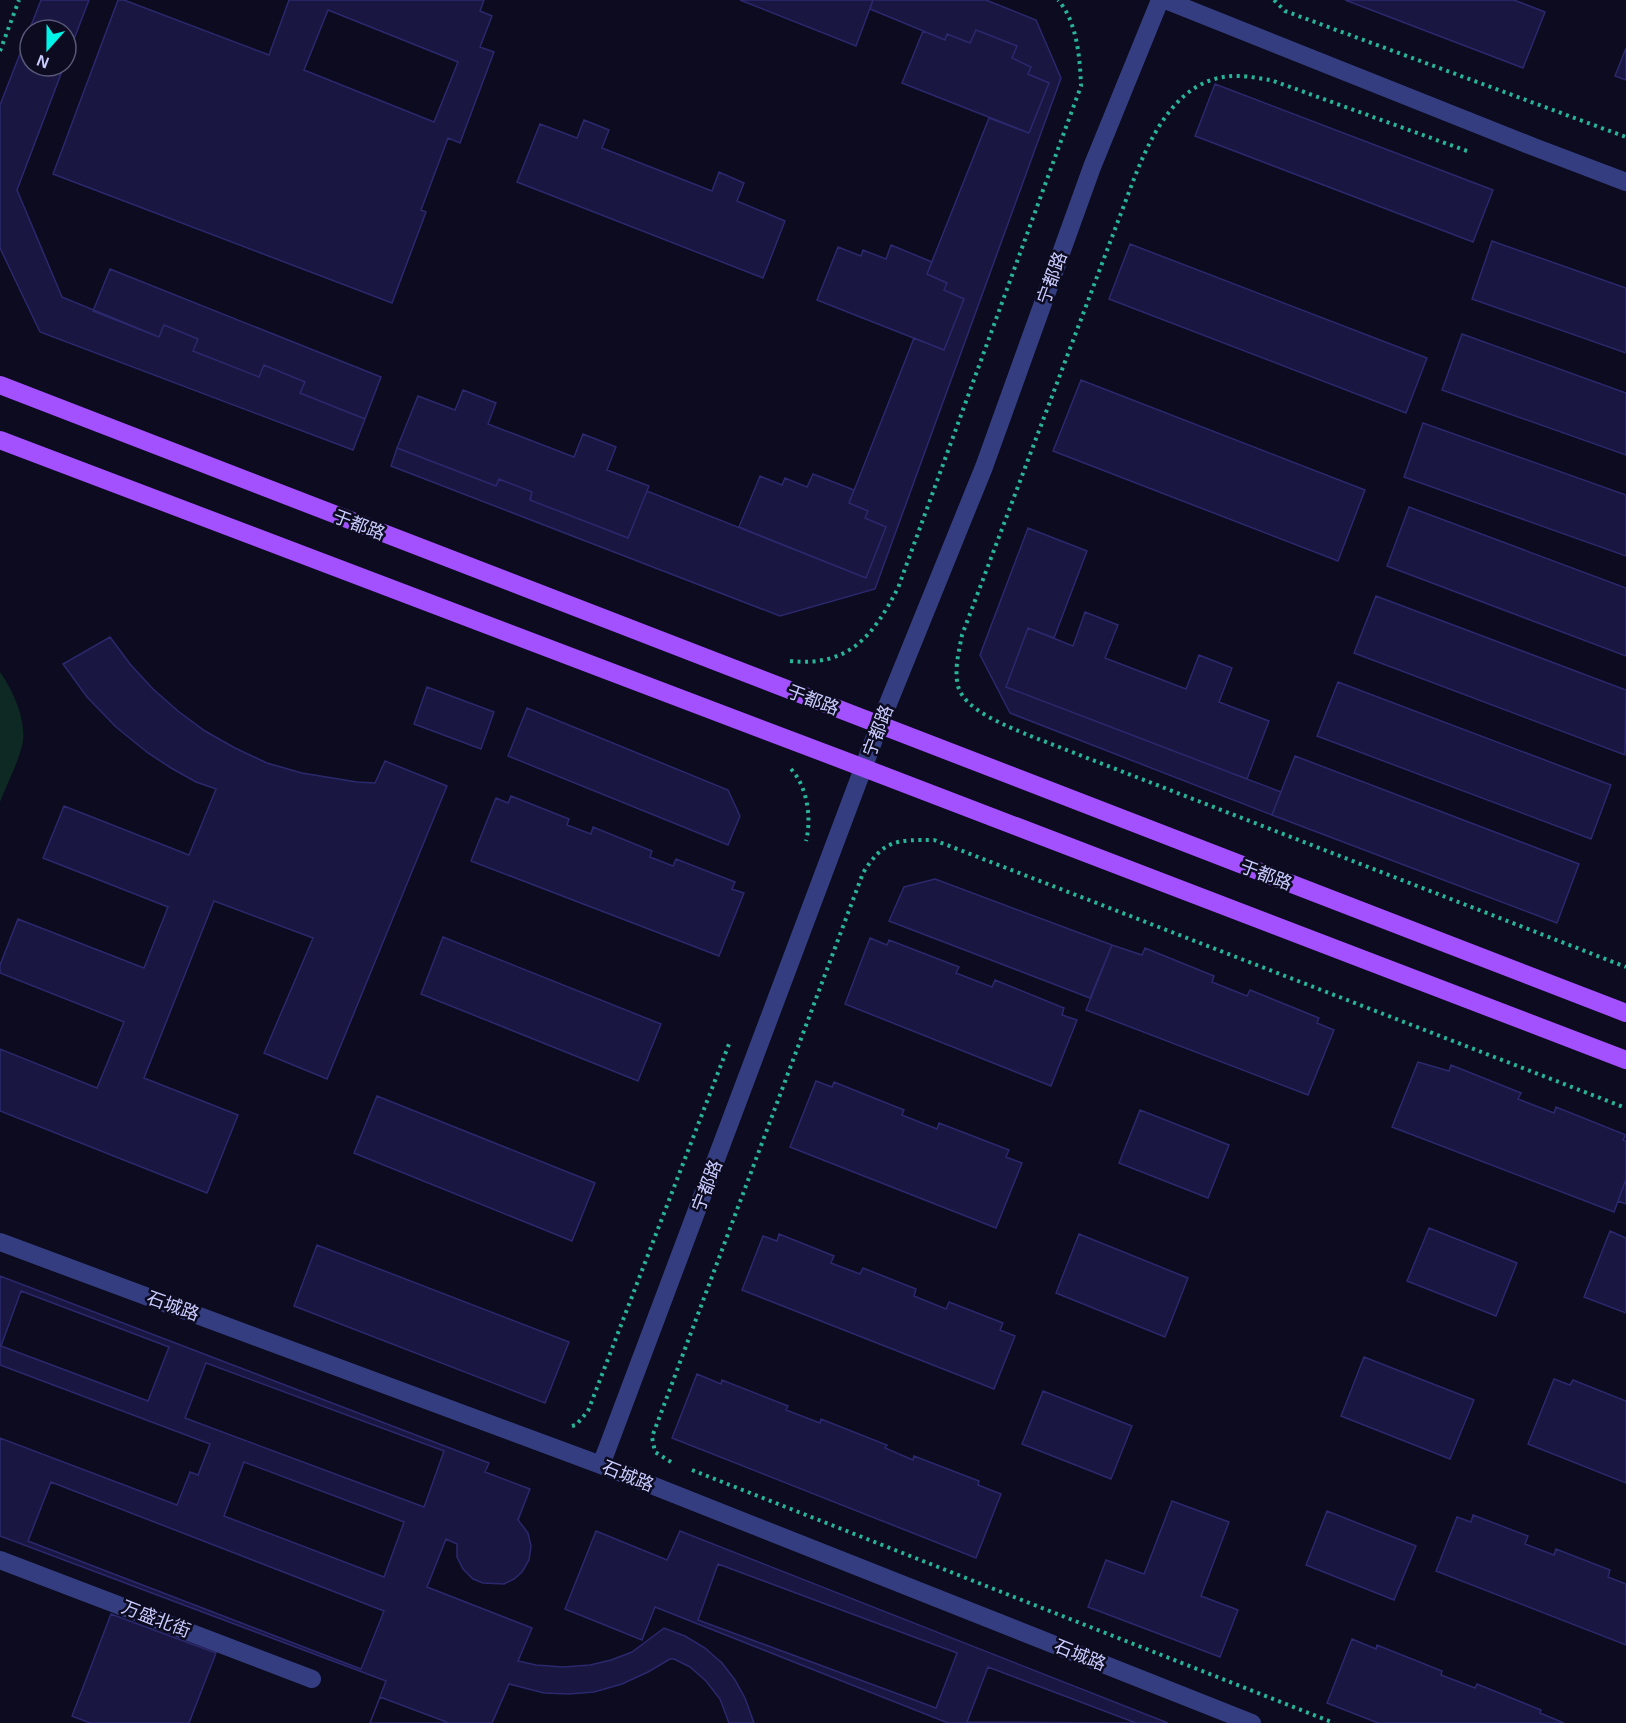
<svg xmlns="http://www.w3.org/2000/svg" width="1626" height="1723" viewBox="0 0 1626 1723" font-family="Helvetica,'Noto Sans SC',sans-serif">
	<rect width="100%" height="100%" fill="#0c0b1f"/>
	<!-- green -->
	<path fill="#0e2924" d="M0 672C13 690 28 723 22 746 17 765 7 784 0 802Z"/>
	<!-- building -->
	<path fill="#191741" stroke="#2b286d" stroke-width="1.5" fill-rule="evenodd" d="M41 0H89L66 60V30H30V66H64L17 190 62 297 159 337 164 325 198 339 193 351 259 377 264 365 305 382 300 393 365 419 353 450 40 332 0 248V105Z
		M118 0H124L269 55 289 0H484L480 11 492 16 480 47 494 52 460 143 448 138 421 210 426 212 392 303 53 174ZM328 10 458 62 434 122 304 70Z
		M740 0H873L856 46Z
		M873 0H986L1036 20 1061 78 875 589 780 616 391 466 397 448 496 486 499 479 532 492 530 500 628 538 647 491 866 578 886 527 865 518 868 511 849 503 914 338 944 350 964 299 944 290 947 283 927 274 989 118 1029 133 1049 83 1028 74 1031 67 1012 58 1017 46 976 30 970 43 947 34 945 40 870 9Z
		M1345 0H1514L1545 12 1523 68Z
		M976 30 1017 46 1012 58 1031 67 1028 74 1049 83 1029 133 902 83 923 31 945 40 947 34 970 43Z
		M1626 48V80L1615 76Z
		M1215 84 1493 190 1473 242 1195 136Z
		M584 120 609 130 602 148 712 191 719 172 744 183 737 201 785 221 763 278 517 182 540 124 577 138Z
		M1492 241 1626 288V353L1472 299Z
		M1130 244 1427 358 1406 413 1109 299Z
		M891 245 932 262 927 274 947 283 944 290 964 299 944 350 817 300 838 247 861 256 863 250 886 259Z
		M110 269 381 377 365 419 300 393 305 382 264 365 259 377 193 351 198 339 164 325 159 337 93 311Z
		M1462 334 1626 393V455L1442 390Z
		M1081 380 1365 490 1338 561 1053 451Z
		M463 390 496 403 488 424 574 457 583 434 616 447 607 470 649 486 628 538 530 500 532 492 499 479 496 486 397 448 418 396 455 410Z
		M1423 423 1626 495V556L1404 477Z
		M813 474 854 490 849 503 868 511 865 518 886 527 866 578 739 527 760 476 782 485 785 478 807 487Z
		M1409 507 1626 588V656L1387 566Z
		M1028 528 1087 551 1054 638 1028 628 1006 687 1281 792 1272 815 1010 713 980 655Z
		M1376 596 1626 690 1625 755 1354 653Z
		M1085 612 1118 625 1105 658 1186 689 1199 655 1232 668 1219 702 1269 721 1247 779 1006 687 1028 628 1073 646Z
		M110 637 130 664 153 689 178 711 205 731 235 748 267 763 302 773 357 782 375 783 385 761 447 786 327 1079 264 1053 313 938 214 901 144 1078 238 1115 207 1193 0 1111V1049L97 1088 124 1022 0 973V965L18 919 144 968 168 907 43 858 64 806 189 855 216 789 196 782 171 768 148 753 116 727 87 697 63 664Z
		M1338 682 1611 785 1591 839 1317 736Z
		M427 687 494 712 481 749 414 724Z
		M527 708 728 790 740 816 728 845 508 756Z
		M1295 756 1579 864 1557 923 1272 815Z
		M511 796 569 819 567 825 591 834 593 827 652 851 650 857 673 866 676 859 735 882 732 889 744 893 719 956 471 861 496 798 508 803Z
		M935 879 1112 945 1090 998 889 921 904 887Z
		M443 937 661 1024 638 1081 421 994Z
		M870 938 887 945 889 940 959 967 956 973 992 987 995 980 1064 1008 1062 1015 1077 1020 1051 1086 845 1004Z
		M1112 945 1142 955 1145 948 1214 976 1212 982 1247 996 1250 990 1319 1018 1317 1023 1334 1030 1308 1095 1086 1010Z
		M1418 1062 1449 1071 1451 1065 1521 1093 1518 1099 1554 1113 1556 1107 1626 1135 1623 1140 1626 1141V1179L1614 1212 1392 1127Z
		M816 1081 832 1087 834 1082 904 1110 902 1115 937 1129 939 1123 1009 1150 1006 1157 1022 1163 996 1228 790 1147Z
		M377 1096 595 1183 572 1241 354 1153Z
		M1140 1110 1229 1145 1208 1198 1119 1163Z
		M1626 1179V1204L1618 1201Z
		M1429 1228 1517 1263 1496 1316 1407 1281Z
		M1610 1231 1626 1238V1313L1584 1297Z
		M779 1234 834 1256 831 1263 860 1274 863 1268 916 1289 914 1296 946 1309 949 1302 1003 1323 1000 1330 1015 1336 994 1389 742 1290 763 1236 777 1241Z
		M1079 1234 1188 1278 1165 1337 1056 1293Z
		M317 1245 569 1342 545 1403 294 1306Z
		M0 1276 489 1463 485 1472 530 1489 518 1520 528 1533 531 1546 529 1560 522 1572 514 1579 504 1584 483 1583 473 1579 463 1569 457 1557V1544L446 1539 427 1587 532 1628 518 1661 536 1665 563 1667 590 1665 611 1660 632 1652 664 1628 685 1636 705 1648 722 1663 735 1680 745 1698 754 1723H729L720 1699 706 1681 690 1667 674 1659H670L648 1672 622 1684 594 1692 569 1694 544 1693 509 1684 492 1723H370L386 1681 0 1536V1438L177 1505 190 1472 198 1475 210 1444 0 1365ZM244 1462 404 1522 384 1577 224 1516Z
		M21 1291 169 1347 148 1401 1 1346Z
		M1364 1357 1474 1400 1450 1459 1341 1416Z
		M206 1363 444 1451 424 1507 185 1418Z
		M697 1374 721 1384 722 1380 788 1406 786 1410 820 1423 821 1419 887 1445 885 1448 913 1460 914 1456 979 1481 978 1485 1001 1494 976 1558 672 1438Z
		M1554 1379 1570 1385 1573 1380 1626 1401V1483L1528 1444Z
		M1043 1391 1132 1426 1111 1479 1022 1444Z
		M51 1482 384 1611 361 1669 28 1541Z
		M1172 1501 1229 1522 1201 1596 1238 1610 1220 1657 1088 1607 1106 1560 1144 1574Z
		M1327 1511 1416 1546 1394 1600 1306 1565Z
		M1473 1515 1528 1536 1525 1544 1554 1555 1556 1549 1610 1570 1608 1577 1626 1584V1645L1436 1571 1457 1517 1471 1522Z
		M596 1531 667 1560 680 1531 1168 1723H948L655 1607 642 1640 565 1609Z
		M718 1564 957 1653 936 1708 698 1620Z
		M111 1614 216 1653 189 1723H90L72 1716Z
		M1352 1639 1376 1649 1377 1645 1442 1671 1441 1675 1475 1688 1477 1684 1541 1710 1540 1713 1564 1723H1378L1327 1703Z
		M988 1667 1136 1723 967 1722Z
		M380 1697 449 1723H370Z"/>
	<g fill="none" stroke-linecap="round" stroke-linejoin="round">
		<!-- path -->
		<path stroke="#28b496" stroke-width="4" stroke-dasharray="3 4.5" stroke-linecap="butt" d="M1274 0 1285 11 1626 137
			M0 51 19 0
			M1467 151 1271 80C1261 79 1249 76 1239 76 1178 74 1150 137 1132 184L962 635C959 651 954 669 958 686 964 710 1007 726 1028 735L1626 967
			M790 661C849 667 873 636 898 588L1081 86C1080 58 1077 21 1058 0
			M791 769C807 786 812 818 806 841
			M572 1426 576 1425 588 1411 729 1044
			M671 1462 655 1452 652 1437 863 873C884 839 897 840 934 840L1626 1108
			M692 1470 1334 1723"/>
		<!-- minor -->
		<path stroke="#343d80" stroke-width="18" d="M1165 0 1534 147 1626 182
			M0 1242 601 1465 1252 1723
			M601 1465 879 726 984 467 1092 167 1160 0
			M0 1560 312 1679"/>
		<!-- major -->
		<path stroke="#a350ff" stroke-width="18" d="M0 385 1626 1013
			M0 440 864 768 1626 1060"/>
	</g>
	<g text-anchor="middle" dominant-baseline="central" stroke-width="5" stroke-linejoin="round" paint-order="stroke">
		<!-- street labels -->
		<g font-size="18" fill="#c9cbff" stroke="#0c0b1f">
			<text transform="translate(1052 278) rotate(-70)">宁都路</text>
			<text transform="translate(359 525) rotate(21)">于都路</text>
			<text transform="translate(813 700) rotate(21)">于都路</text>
			<text transform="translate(878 731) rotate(-69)">宁都路</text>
			<text transform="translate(1266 875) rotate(21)">于都路</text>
			<text transform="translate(707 1186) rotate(-69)">宁都路</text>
			<text transform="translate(173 1306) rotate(20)">石城路</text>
			<text transform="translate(628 1476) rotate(22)">石城路</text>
			<text transform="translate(156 1619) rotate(21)">万盛北街</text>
			<text transform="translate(1080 1655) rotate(22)">石城路</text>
		</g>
	</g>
	<!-- north arrow -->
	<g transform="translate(48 48) rotate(201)"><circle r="28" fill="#0c0b1f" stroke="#585879" stroke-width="1.5"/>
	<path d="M0-4.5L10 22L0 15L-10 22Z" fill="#00f4e7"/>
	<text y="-9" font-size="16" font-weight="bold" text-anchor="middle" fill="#c9cbff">N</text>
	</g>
</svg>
